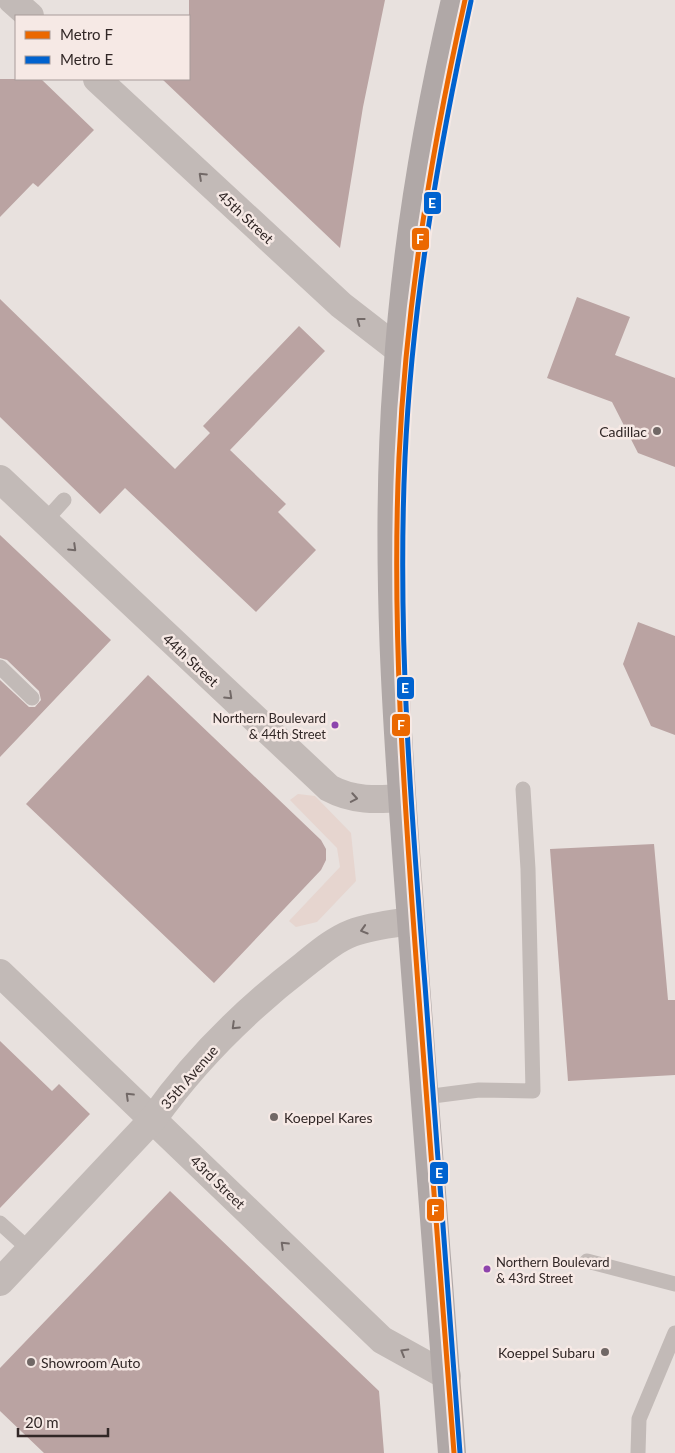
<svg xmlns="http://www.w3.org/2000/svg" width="675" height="1453" viewBox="0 0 675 1453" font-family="Lato,sans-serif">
	<rect width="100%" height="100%" fill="#e8e1de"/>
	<!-- plaza -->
	<path fill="#e6d5cf" d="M298 794 315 796 351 833 356 881 317 922 296 927 289 921 340 867 337 848 290 800Z"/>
	<!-- building -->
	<path fill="#baa3a2" d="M189 0H385L363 107 340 248 162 79H189Z
		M0 79H41L94 130 38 187 33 183 0 217Z
		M577 297 630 317 615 355 675 378V467L638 453 612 402 547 378Z
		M0 299 175 469 210 433 203 426 299 326 325 351 230 450 286 504 278 512 316 550 256 612 125 488 100 514 0 417Z
		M0 535 111 640 0 757V680L29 707H35L41 700 39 691 7 660 0 658Z
		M638 622 675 636V735L651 726 623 664Z
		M148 675 321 840 326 849V860L321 870 214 983 26 804Z
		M654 844 668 1000H675V1075L568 1081 550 849Z
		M0 1041 52 1091 59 1084 90 1114 0 1208Z
		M170 1191 379 1391 384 1453H44L0 1411V1368Z"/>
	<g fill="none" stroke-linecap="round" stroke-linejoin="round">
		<!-- service -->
		<path stroke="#c2bab7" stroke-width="15" d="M45 521 64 500
			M0 667 32 698
			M425 1097 479 1090 533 1091 528 869 523 789
			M0 1223 31 1251
			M587 1261 675 1284
			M638 1453 639 1419 675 1333"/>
		<!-- minor -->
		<path stroke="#c2bab7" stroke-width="28" d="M12 0 30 16
			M97 79 341 305 399 350
			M0 479 329 788C353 801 376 800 402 798
			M0 973 382 1340 447 1376"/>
		<!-- tertiary -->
		<path stroke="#c2bab7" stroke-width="28" d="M0 1282 153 1119C194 1061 248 1008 304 965 319 953 334 940 352 933 371 926 391 924 411 921"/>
		<!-- primary -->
		<path stroke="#b0a8a7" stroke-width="28" d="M452 1453C440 1280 426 1107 412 933 398 748 383 563 397 377 405 250 426 124 455 0"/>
		<!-- metro-1 casing -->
		<g stroke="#f6e9e5" stroke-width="9">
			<path id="metro-1" d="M454 1453C442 1297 430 1141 418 985 405 809 391 633 399 457 406 303 431 151 465 0"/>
		</g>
		<!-- metro-2 casing -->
		<g stroke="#f6e9e5" stroke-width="9">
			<path id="metro-2" d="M460 1453C448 1297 437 1141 425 985 411 810 397 634 405 458 412 304 438 152 471 1"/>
		</g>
		<!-- metro-1 -->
		<use href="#metro-1" stroke="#eb6800" stroke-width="5"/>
		<!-- metro-2 -->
		<use href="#metro-2" stroke="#0062cf" stroke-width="5"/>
	</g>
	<!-- one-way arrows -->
	<defs><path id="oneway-chevron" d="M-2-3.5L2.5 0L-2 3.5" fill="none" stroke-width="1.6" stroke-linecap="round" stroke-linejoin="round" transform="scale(1.25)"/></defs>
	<g stroke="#726967">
		<use href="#oneway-chevron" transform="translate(202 176) rotate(-137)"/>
		<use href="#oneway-chevron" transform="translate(360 321) rotate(-143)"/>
		<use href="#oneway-chevron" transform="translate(73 548) rotate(44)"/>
		<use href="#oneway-chevron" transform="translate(229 696) rotate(43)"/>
		<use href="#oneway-chevron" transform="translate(354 798) rotate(10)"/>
		<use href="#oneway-chevron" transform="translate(364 930) rotate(163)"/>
		<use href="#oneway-chevron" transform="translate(235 1026) rotate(136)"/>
		<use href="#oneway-chevron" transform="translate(129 1096) rotate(-136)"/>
		<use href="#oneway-chevron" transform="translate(284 1245) rotate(-136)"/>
		<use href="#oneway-chevron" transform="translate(404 1352) rotate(-150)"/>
	</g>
	<!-- markers -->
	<g fill="#716866" stroke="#f6e9e5" stroke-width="2">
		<circle cx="657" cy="431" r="5"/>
		<circle cx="274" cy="1117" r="5"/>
		<circle cx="605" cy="1352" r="5"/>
		<circle cx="31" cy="1362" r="5"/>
	</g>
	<g fill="#8e44ad" stroke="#f6e9e5" stroke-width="2">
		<circle cx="335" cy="725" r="4.5"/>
		<circle cx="487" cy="1269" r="4.5"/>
	</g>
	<g text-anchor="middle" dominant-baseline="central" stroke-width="5" stroke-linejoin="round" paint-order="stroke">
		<!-- bus labels -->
		<g font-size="13" fill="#312726" stroke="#f6e9e5" text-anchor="end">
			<text x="326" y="718">Northern Boulevard<tspan x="326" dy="16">&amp; 44th Street</tspan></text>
			<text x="496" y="1262" text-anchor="start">Northern Boulevard<tspan x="496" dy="16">&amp; 43rd Street</tspan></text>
		</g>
		<!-- street labels -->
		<g font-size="14" fill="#312726" stroke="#f6e9e5">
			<text transform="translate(246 217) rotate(43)">45th Street</text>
			<text transform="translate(191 660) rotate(43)">44th Street</text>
			<text transform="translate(189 1077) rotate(-49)">35th Avenue</text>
			<text transform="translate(218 1182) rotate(44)">43rd Street</text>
		</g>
		<!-- poi labels -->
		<g font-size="14" fill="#312726" stroke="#f6e9e5" text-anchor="end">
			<text x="647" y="431">Cadillac</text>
			<text x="284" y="1117" text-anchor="start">Koeppel Kares</text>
			<text x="595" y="1352">Koeppel Subaru</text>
			<text x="41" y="1362" text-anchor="start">Showroom Auto</text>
		</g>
	</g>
	<g stroke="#f6e9e5" stroke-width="2">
		<rect x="423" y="191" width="19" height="24" rx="5" fill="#0062cf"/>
		<rect x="411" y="227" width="19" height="24" rx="5" fill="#eb6800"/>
		<rect x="396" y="676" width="19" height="24" rx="5" fill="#0062cf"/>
		<rect x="391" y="713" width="20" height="24" rx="5" fill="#eb6800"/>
		<rect x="429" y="1161" width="20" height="24" rx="5" fill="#0062cf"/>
		<rect x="426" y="1198" width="19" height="24" rx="5" fill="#eb6800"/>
	</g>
	<g font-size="14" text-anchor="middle" font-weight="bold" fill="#fff">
		<text x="432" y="208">E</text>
		<text x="420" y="244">F</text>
		<text x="405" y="693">E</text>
		<text x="401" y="730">F</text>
		<text x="439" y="1178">E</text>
		<text x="435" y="1215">F</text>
	</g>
	<!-- legend -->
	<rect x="15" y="15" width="175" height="65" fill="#f6e9e5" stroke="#a79b99"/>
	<rect x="25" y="31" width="25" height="8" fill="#eb6800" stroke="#a79b99"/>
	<text x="60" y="40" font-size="15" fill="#312726">Metro F</text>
	<rect x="25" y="56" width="25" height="8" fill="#0062cf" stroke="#a79b99"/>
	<text x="60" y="65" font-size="15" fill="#312726">Metro E</text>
	<!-- scale -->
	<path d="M18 1428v8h90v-8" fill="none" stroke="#312726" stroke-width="2.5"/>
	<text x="25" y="1428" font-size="15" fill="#312726" stroke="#f6e9e5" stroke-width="4" paint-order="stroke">20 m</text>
</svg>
